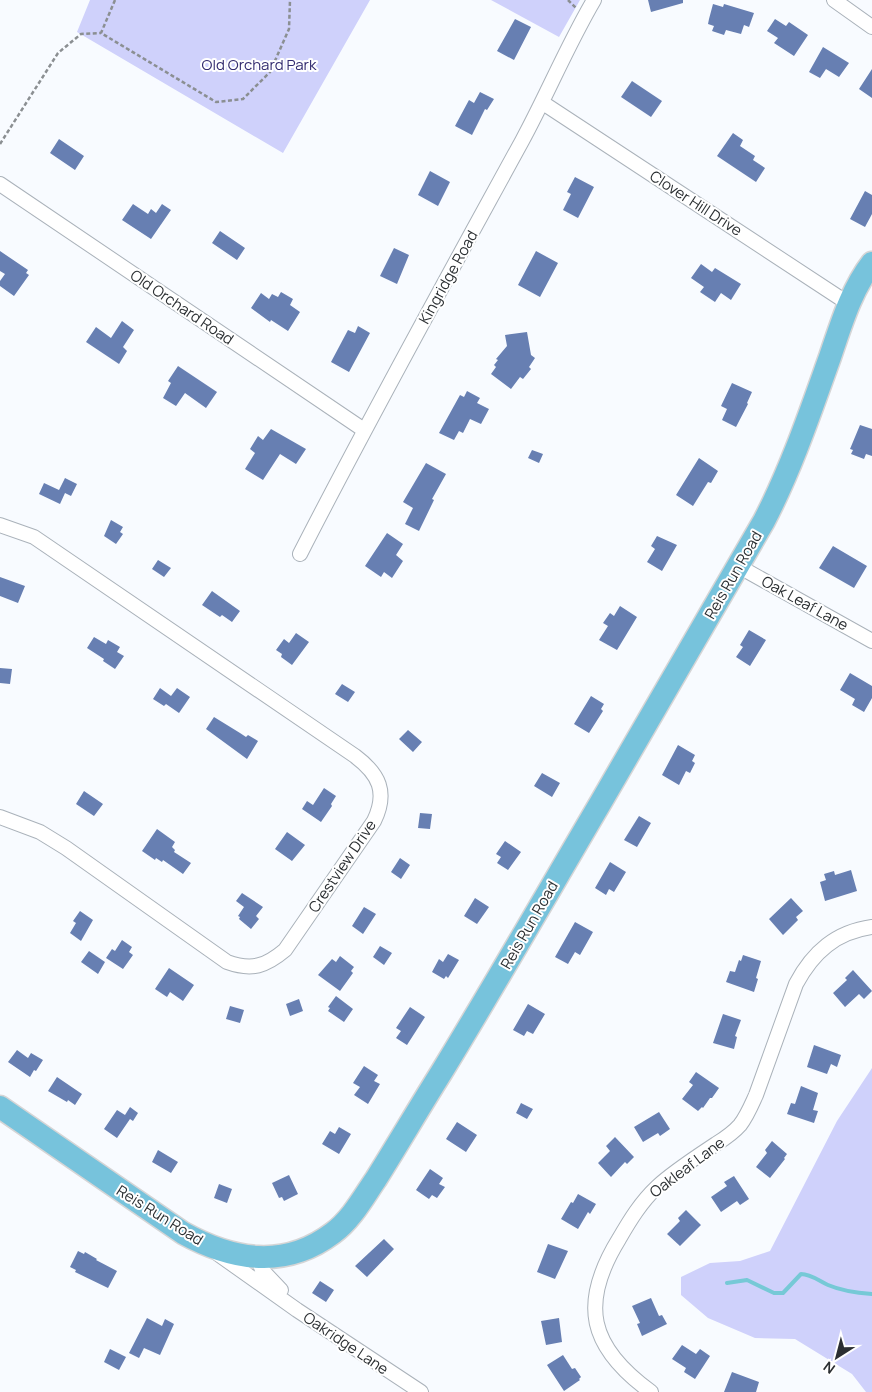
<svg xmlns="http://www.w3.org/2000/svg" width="872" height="1392" viewBox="0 0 872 1392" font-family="Manrope,sans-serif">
	<rect width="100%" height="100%" fill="#f8fbff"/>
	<!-- green -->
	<path fill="#cfd1fb" d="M90 0H370L283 153 77 32Z
		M491 0H580L559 37Z
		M872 1068V1392H866L852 1374 795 1339 755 1338 708 1318 681 1295V1277L710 1263 740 1261 770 1251 837 1121Z"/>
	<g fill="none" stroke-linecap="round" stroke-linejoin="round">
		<!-- stream -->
		<path stroke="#76c9d6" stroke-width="4" d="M727 1283 747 1280 774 1293H783L801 1274C811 1274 819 1281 828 1285 842 1291 857 1293 872 1294"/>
	</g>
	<!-- building -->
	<path fill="#677fb2" d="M648 0H683V3L651 12Z
		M713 4 723 7 724 4 754 13 749 27 744 25 741 34 726 30 724 35 712 31 714 26 708 24 709 19Z
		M515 19 531 27 514 60 497 51Z
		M775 19 786 26 789 22 808 35 794 56 774 43 778 38 767 31Z
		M823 47 849 63 839 77 826 69 820 78 809 72Z
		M872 69V98L859 89Z
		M632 81 662 101 651 117 621 97Z
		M480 92 494 99 487 110 485 109 472 135 455 126 469 100 474 103Z
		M733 133 743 140 740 146 755 156 753 160 765 168 756 182 717 156Z
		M59 139 84 156 75 170 50 153Z
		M430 171 450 182 438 206 418 195Z
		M575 177 594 187 578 218 563 210 571 194 567 192Z
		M865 191 872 195V214L865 227 850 219Z
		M133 204 148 214 151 209 156 213 162 204 171 210 151 239 122 220Z
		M220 231 245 248 237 260 212 243Z
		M394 248 409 255 397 284 380 276Z
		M0 251 28 270 26 273 29 275 14 296 0 286V281L5 274 0 271Z
		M536 251 558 263 540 297 518 285Z
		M701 264 712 272 715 268 741 284 731 300 721 293 715 302 700 292 704 287 691 278Z
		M281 292 293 299 290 305 300 312 288 331 271 320 270 322 251 308 261 293 269 299 272 294 278 297Z
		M122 321 134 330 123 347 127 351 119 364 86 342 96 327 111 338Z
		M358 326 370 333 349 372 331 362 348 330 355 333Z
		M527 332 531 355 535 358 529 367 531 369 523 379 520 377 511 389 491 374 496 367 494 365 498 360 496 359 507 346 505 335Z
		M178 366 217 392 206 408 185 393 176 406 163 398 171 383 168 381Z
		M732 383 752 392 747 403 748 404 736 427 722 420 727 409 721 406Z
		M467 391 480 398 477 403 489 409 481 424 470 419 463 433 459 431 454 440 439 433 460 395 464 397Z
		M860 425 872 429V456L866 454 864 459 851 454 853 450 850 449Z
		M271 429 306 449 296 464 280 454 263 480 245 469 255 453 250 449 258 436 263 440Z
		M532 450 543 454 539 463 528 458Z
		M699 458 718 471 711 483 708 482 693 506 676 495Z
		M426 463 446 474 432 499 434 500 419 531 405 524 413 508 403 502Z
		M65 478 77 484 71 496 65 493 60 504 39 494 44 483 59 490Z
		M111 520 123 527 120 532 123 534 116 544 104 536Z
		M387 533 403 544 396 555 403 561 392 578 384 572 381 577 365 566Z
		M657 536 677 545 662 571 647 562 655 549 651 546Z
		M833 546 867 566 854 588 819 568Z
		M158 560 171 568 164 577 152 569Z
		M0 577 25 586 18 603 0 596Z
		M212 591 240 611 232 622 222 615 220 617 202 605Z
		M620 606 637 617 617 650 599 640 608 626 603 623 610 613 614 616Z
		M749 630 766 640 750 666 736 657 743 647 740 645Z
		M296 633 309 642 292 665 281 657 282 654 276 650 284 639 289 643Z
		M94 637 106 644 108 640 120 647 117 652 124 656 115 669 103 661 104 659 87 648Z
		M0 668 12 669 10 684 0 683Z
		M850 673 872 686V698L864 712 852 705 855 699 840 690Z
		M342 684 355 692 348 702 335 694Z
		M160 688 171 696 177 688 190 697 179 713 166 704 164 706 153 699Z
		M591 696 604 704 601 709 603 711 589 733 574 724Z
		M214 717 240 733 246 737 248 735 258 741 247 759 206 729Z
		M408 730 422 742 413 752 399 739Z
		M678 745 695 755 692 761 695 763 690 773 686 771 679 785 662 775Z
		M542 773 560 783 552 797 534 786Z
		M324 788 336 796 331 804 332 806 321 822 302 809 307 801 313 805Z
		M84 791 103 804 94 816 76 804Z
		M420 813 432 814 430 829 418 828Z
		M639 816 651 823 637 847 624 840Z
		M157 829 175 842 172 847 175 850 174 852 191 863 183 874 163 860 162 862 156 858 155 860 142 851Z
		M287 832 305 845 292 861 275 849Z
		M505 841 521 852 508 870 497 863 501 857 496 854Z
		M400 858 410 865 401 879 391 872Z
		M610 862 626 872 614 892 609 889 606 895 595 888Z
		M851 870 857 891 825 901 820 882 826 880 824 874 834 871 835 875Z
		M242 893 263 907 256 916 259 919 251 929 239 919 240 917 238 916 244 907 236 901Z
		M475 898 489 907 477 924 464 916Z
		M791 898 803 911 796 917 798 920 783 935 769 919Z
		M364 907 376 914 363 934 352 926Z
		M80 911 93 920 81 941 70 933 76 923 73 921Z
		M575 922 593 932 580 955 575 952 568 964 555 957Z
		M122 940 132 947 129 952 133 955 123 969 106 958 112 949 115 951Z
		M380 946 392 953 384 965 373 957Z
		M89 951 105 962 98 974 81 962Z
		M448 954 459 960 448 978 446 976 444 979 432 972 439 959 443 962Z
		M743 955 761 961 756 978 758 979 754 992 726 982 730 971 735 972 739 960 741 961Z
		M340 956 354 967 351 971 353 973 340 991 318 975 332 959 336 962Z
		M169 968 194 985 183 1001 170 992 167 997 155 989Z
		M853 970 872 991 864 999 859 994 845 1007 833 993 847 980 845 978Z
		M336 996 353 1009 344 1022 328 1011 330 1008 328 1007Z
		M299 999 303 1011 290 1016 286 1004Z
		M528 1004 545 1014 533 1034 527 1031 524 1036 513 1030Z
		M230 1006 244 1010 240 1023 226 1019Z
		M410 1007 425 1017 407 1045 396 1038 401 1031 396 1028Z
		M723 1014 741 1020 735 1036 737 1037 734 1049 713 1043Z
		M814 1045 841 1055 837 1067 831 1064 827 1074 807 1067Z
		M17 1050 28 1058 31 1053 43 1060 36 1071 34 1070 30 1077 8 1062Z
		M364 1066 378 1075 374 1081 380 1084 368 1104 354 1095 360 1087 353 1083Z
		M696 1072 719 1088 712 1098H710L703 1108 702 1107 698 1111 682 1099 693 1085 689 1082Z
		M57 1077 82 1094 75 1105 68 1100 67 1102 48 1091Z
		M801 1086 818 1093 813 1110 818 1111 814 1123 787 1114 791 1103 795 1104Z
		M521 1103 533 1109 527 1119 516 1113Z
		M130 1107 138 1113 133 1121 130 1119 117 1138 104 1129 117 1110 125 1115Z
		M659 1112 670 1129 660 1136 658 1133 643 1142 634 1127Z
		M457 1122 477 1135 466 1152 446 1139Z
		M339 1127 351 1134 339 1154 322 1144 330 1131 335 1134Z
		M615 1137 634 1157 627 1164 625 1162 611 1177 598 1163 610 1151 606 1146Z
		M772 1141 787 1154 784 1158 785 1159 770 1178 756 1167 767 1153 765 1150Z
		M158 1150 178 1162 171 1173 152 1162Z
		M430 1169 443 1178 439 1184 445 1187 437 1198 432 1195 429 1199 416 1190Z
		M289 1175 298 1194 284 1201 282 1197 279 1198 272 1183Z
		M734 1176 749 1199 740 1205 737 1201 721 1212 711 1197 727 1186 724 1182Z
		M219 1184 232 1189 227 1203 214 1198Z
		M578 1194 596 1204 590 1214 588 1212 578 1229 561 1219 571 1202 573 1203Z
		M686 1210 701 1225 680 1246 667 1234 680 1221 678 1218Z
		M384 1239 394 1249 367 1277 355 1266Z
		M548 1244 568 1251 555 1279 537 1272Z
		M78 1251 84 1254 85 1252 97 1259 96 1260 117 1271 108 1288 75 1272 76 1270 70 1267Z
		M320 1281 334 1290 326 1302 312 1293Z
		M651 1298 659 1316 662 1315 667 1324 642 1336 637 1324 640 1323 632 1306Z
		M147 1318 162 1326 165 1319 174 1324 160 1355 144 1348 139 1358 129 1353Z
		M559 1318 562 1342 546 1345 541 1321Z
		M682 1345 696 1354 700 1349 710 1356 695 1379 684 1372 686 1368 672 1359Z
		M110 1349 126 1357 119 1370 104 1362Z
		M563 1355 572 1369 575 1368 581 1377 579 1379 580 1380 564 1391 547 1365Z
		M732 1372 759 1382 756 1392H724Z"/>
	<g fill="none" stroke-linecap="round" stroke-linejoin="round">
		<!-- street casing -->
		<g stroke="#aab2ba" stroke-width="16">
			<path id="street" d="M834 0 872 27
				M543 103 849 304
				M0 184 364 430
				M0 525 34 537 355 756C379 774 388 792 374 821L285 950C266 966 252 971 227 962L66 848 40 832 0 817
				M300 554C371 415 447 278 522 141 547 95 567 46 594 0
				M738 566 872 641
				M218 1254 297 1310 421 1392
				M258 1258 262 1270 281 1290
				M651 1392C589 1347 579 1304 619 1239 630 1220 641 1202 657 1187 673 1172 698 1156 716 1144 724 1139 733 1133 740 1125 747 1116 751 1106 756 1095L796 984C813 952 836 932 872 927"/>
		</g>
		<!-- primary casing -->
		<g stroke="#d5d5d6" stroke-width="25">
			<path id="primary" d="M0 1107 183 1233C232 1260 284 1270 333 1233 351 1220 363 1198 376 1179 398 1144 419 1108 441 1073 496 983 548 892 601 802 655 708 710 615 764 521 791 469 810 413 830 357 841 325 851 290 872 263"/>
		</g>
		<!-- path -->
		<path stroke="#8b8f92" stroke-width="2.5" stroke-dasharray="4 2.5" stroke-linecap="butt" d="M115 0 101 33 216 102 243 99 270 72 289 29 290 0
			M568 0 576 8
			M0 144 58 53 81 34 101 33"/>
		<!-- street -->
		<use href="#street" stroke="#fff" stroke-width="14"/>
		<!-- primary -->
		<use href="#primary" stroke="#77c3dc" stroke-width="22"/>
	</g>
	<g text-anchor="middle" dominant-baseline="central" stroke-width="4" stroke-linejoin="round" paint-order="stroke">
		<!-- park labels -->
		<g font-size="15" fill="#322b6f" stroke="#fff">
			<text x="259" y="64">Old Orchard Park</text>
		</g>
		<!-- street labels -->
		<g font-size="15" fill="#2b2f32" stroke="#fff">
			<text transform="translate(696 203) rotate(33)">Clover Hill Drive</text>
			<text transform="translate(448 277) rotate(-61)">Kingridge Road</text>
			<text transform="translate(182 307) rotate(34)">Old Orchard Road</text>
			<text transform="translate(733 575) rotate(-60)">Reis Run Road</text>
			<text transform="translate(805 603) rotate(29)">Oak Leaf Lane</text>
			<text transform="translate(342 866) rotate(-56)">Crestview Drive</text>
			<text transform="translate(529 925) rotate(-60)">Reis Run Road</text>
			<text transform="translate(687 1167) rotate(-37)">Oakleaf Lane</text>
			<text transform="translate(160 1215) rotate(32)">Reis Run Road</text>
			<text transform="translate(346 1343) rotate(34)">Oakridge Lane</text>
		</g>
	</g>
	<!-- north arrow -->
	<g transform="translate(837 1357) rotate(216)" stroke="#ffffff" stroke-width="4" paint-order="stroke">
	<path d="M0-4L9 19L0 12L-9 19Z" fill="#2b2f32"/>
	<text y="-8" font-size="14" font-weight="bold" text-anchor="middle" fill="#2b2f32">N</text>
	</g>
</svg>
